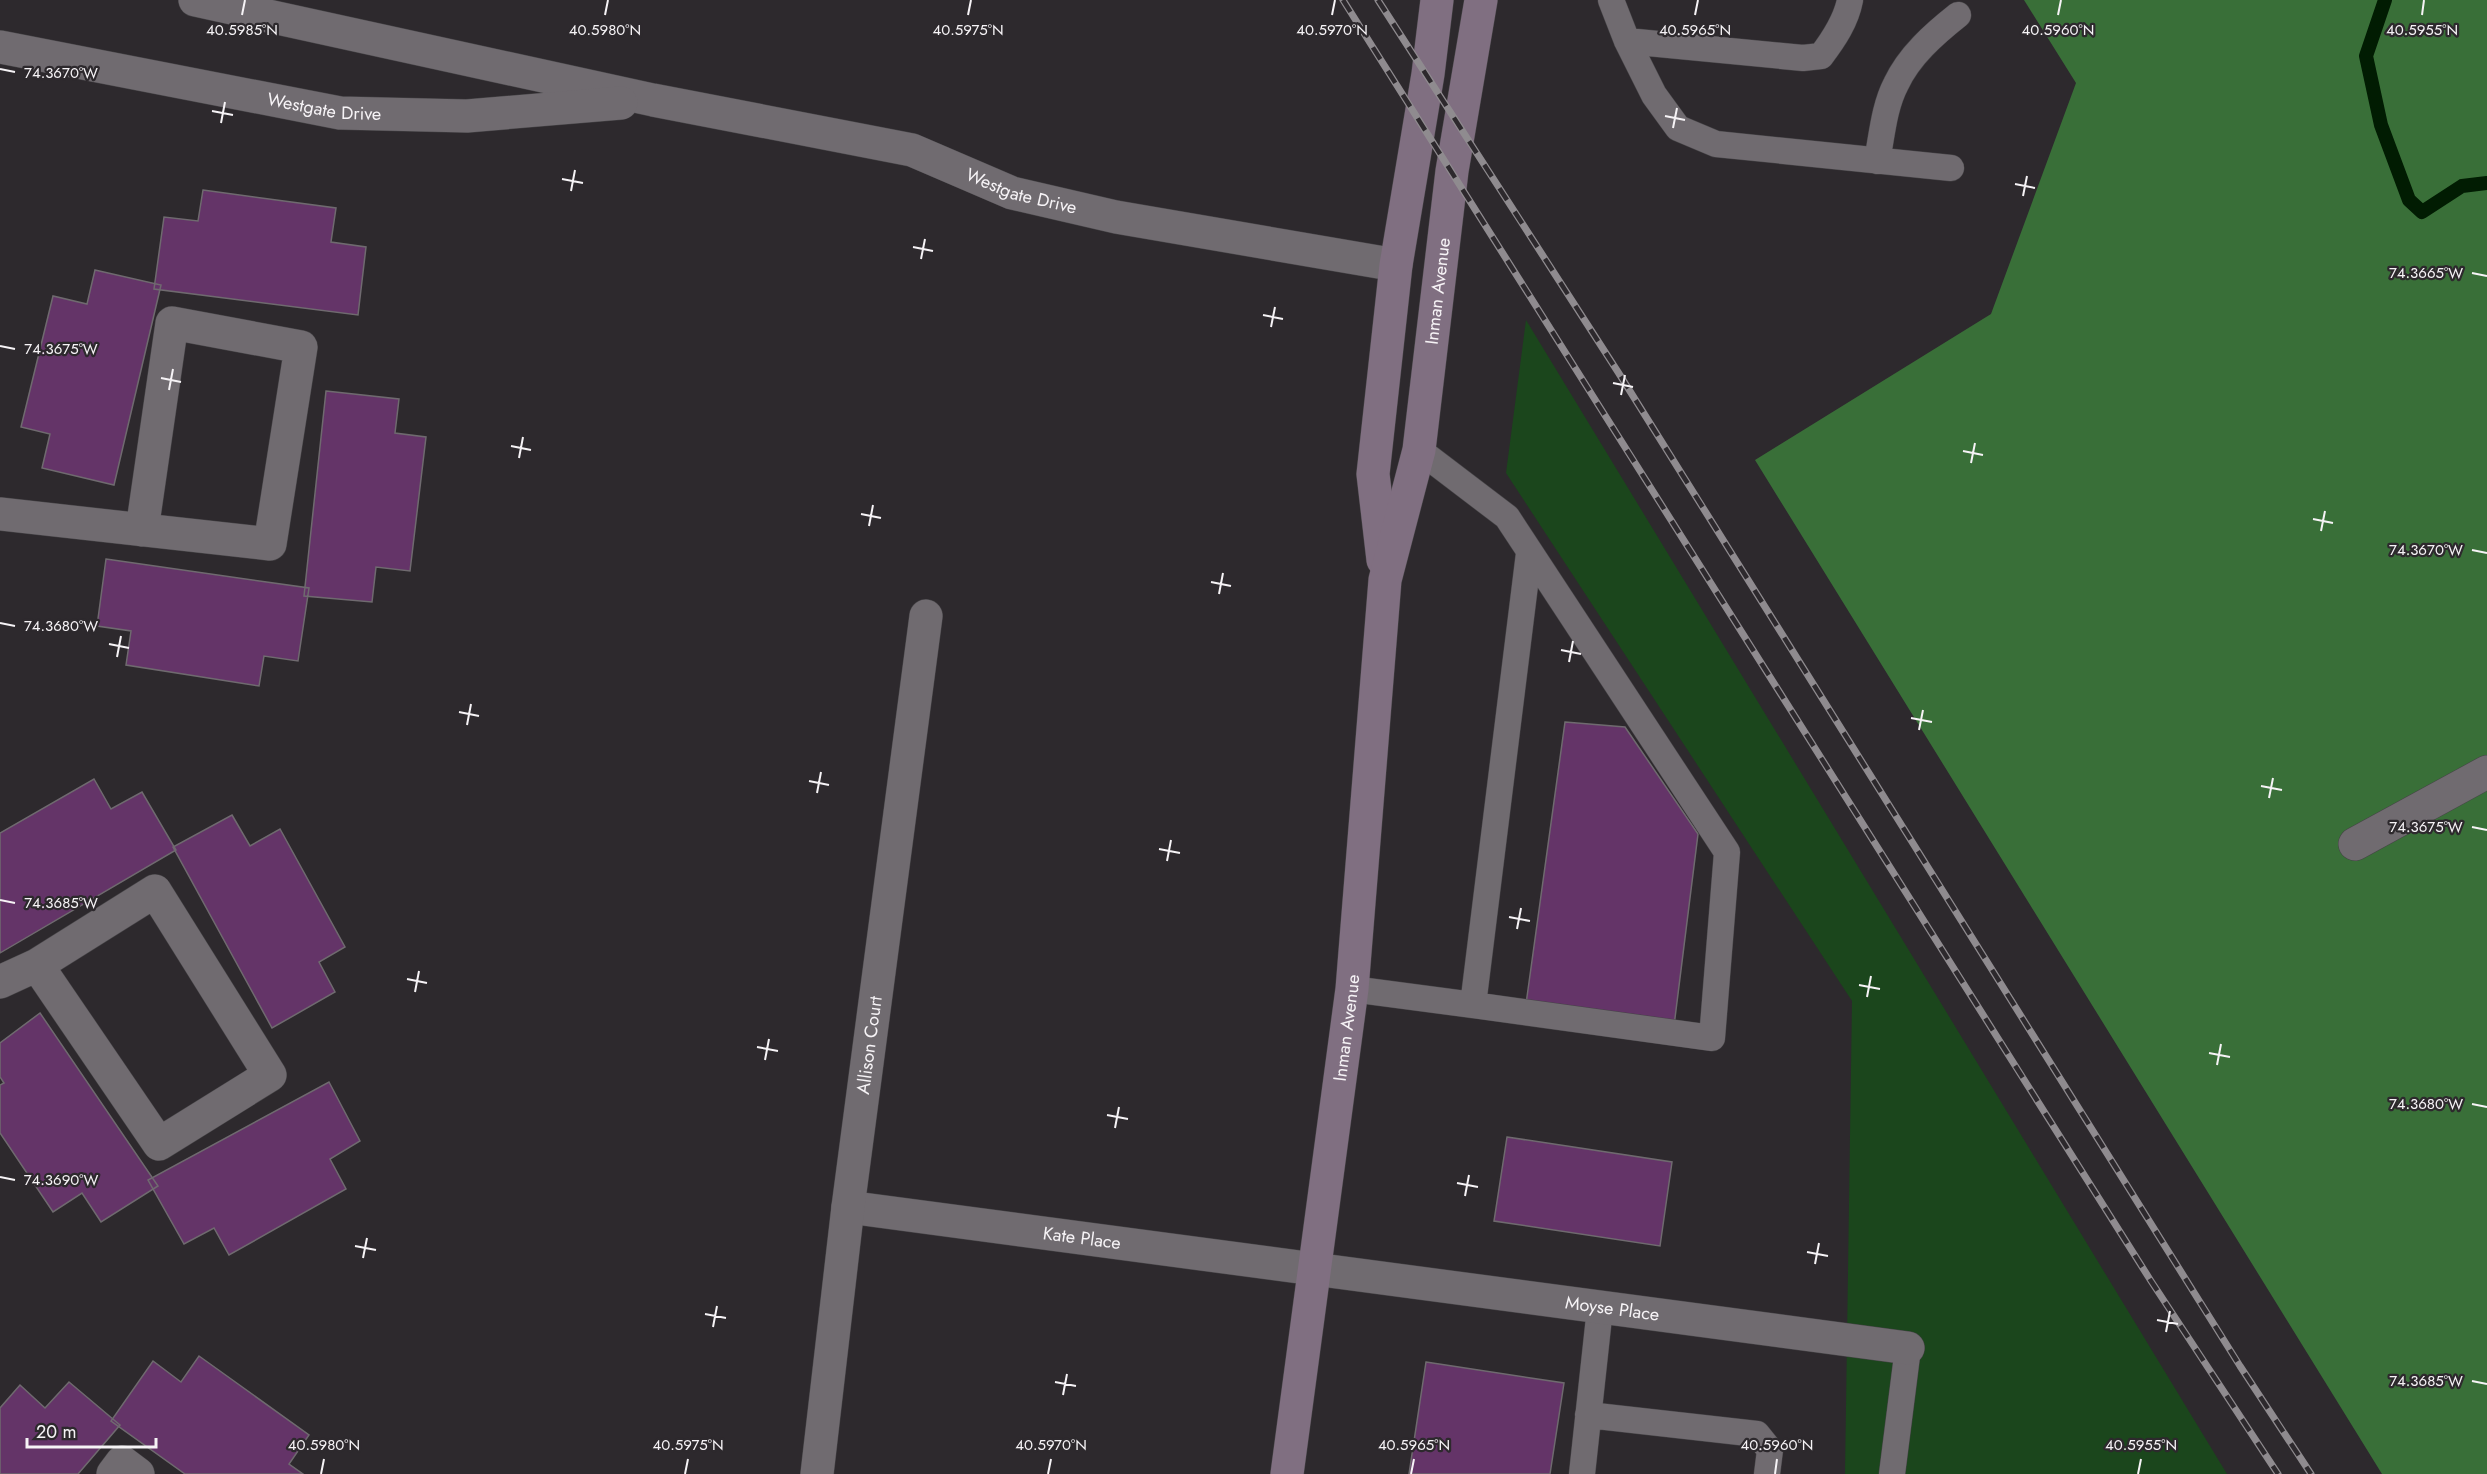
<svg xmlns="http://www.w3.org/2000/svg" width="2487" height="1474" viewBox="0 0 2487 1474" font-family="Jost,sans-serif">
	<rect width="100%" height="100%" fill="#2d292d"/>
	<!-- green -->
	<path fill="#1b461c" d="M1526 320 2227 1474H1845L1852 1001 1506 473Z"/>
	<!-- forest -->
	<path fill="#396f38" d="M2024 0H2487V1474H2382L1755 460 1991 314 2076 83Z"/>
	<g fill="none" stroke-linecap="round" stroke-linejoin="round">
		<!-- stream -->
		<path stroke="#011c02" stroke-width="14" d="M2385 0 2366 56 2381 125 2409 200 2422 212 2462 186 2487 183"/>
	</g>
	<!-- building -->
	<path fill="#643468" stroke="#6f6a6f" stroke-width="1.5" d="M203 190 336 208 331 242 366 247 358 315 154 289 164 217 198 221Z
		M95 270 161 285 114 485 42 468 50 434 21 427 53 296 87 304Z
		M326 391 399 399 395 433 426 437 410 571 376 567 372 602 304 596Z
		M106 559 309 588 298 661 264 656 259 686 126 665 131 631 97 626Z
		M1565 722 1625 727 1698 834 1674 1026 1526 1004Z
		M94 779 111 809 142 792 176 850 0 953V833Z
		M232 815 250 846 280 829 345 947 319 962 335 992 272 1028 173 847Z
		M40 1013 158 1186 101 1222 82 1193 53 1212 0 1133V1085L4 1083 0 1077V1043Z
		M329 1082 360 1141 330 1159 346 1189 229 1255 214 1228 184 1244 148 1180Z
		M1507 1137 1672 1162 1660 1246 1494 1221Z
		M199 1356 309 1435 289 1464 303 1474H185L111 1421 153 1361 181 1382Z
		M1426 1362 1564 1383 1550 1474H1409Z
		M69 1382 120 1425 78 1474H0V1408L20 1385 45 1408Z"/>
	<g fill="none" stroke-linecap="round" stroke-linejoin="round">
		<!-- service casing -->
		<g stroke="#464447" stroke-width="27">
			<path id="service" d="M1611 0 1627 41 1654 95 1678 128 1716 144 1951 168
				M1627 41 1803 58 1821 56C1834 39 1846 21 1850 0
				M1877 161C1882 135 1884 107 1896 84 1909 56 1934 34 1958 15
				M1419 450 1507 517 1727 852 1712 1038 1473 1005
				M1352 989 1473 1005 1529 553
				M1588 1415 1757 1434 1770 1450 1767 1474
				M1582 1474 1600 1308
				M1892 1474 1908 1348"/>
		</g>
		<!-- minor casing -->
		<g stroke="#464447" stroke-width="34">
			<g id="minor">
				<path id="s1" d="M195 0 653 100 912 150 1012 193 1116 217 1396 265"/>
				<path id="s2" d="M0 47 340 113 467 116 621 103"/>
				<path d="M0 514 270 544 301 347 172 323 142 530"/>
				<path d="M2355 844 2487 772"/>
				<path d="M0 982 37 965 155 891 270 1075 159 1144 37 965"/>
				<path id="s3" d="M848 1207 1908 1348"/>
				<path d="M113 1474 122 1462 138 1474"/>
				<path id="s4" d="M817 1474 848 1207 926 616"/>
			</g>
		</g>
		<!-- secondary casing -->
		<g stroke="#464447" stroke-width="34">
			<g id="secondary">
				<path d="M1383 560 1373 474 1396 265 1428 74 1437 0"/>
				<path id="s5" d="M1287 1474 1352 989 1385 580 1419 450 1452 171 1481 0"/>
			</g>
		</g>
		<!-- service -->
		<use href="#service" stroke="#706b70" stroke-width="26"/>
		<!-- minor -->
		<use href="#minor" stroke="#706b70" stroke-width="33"/>
		<!-- secondary -->
		<use href="#secondary" stroke="#806f81" stroke-width="33"/>
		<!-- rail casing -->
		<g stroke="#8f8b8f" stroke-width="7">
			<path id="rail" d="M1343 0 2151 1281 2278 1474
				M1378 0 1618 372 2240 1366 2311 1474"/>
		</g>
		<!-- rail -->
		<use href="#rail" stroke="#2d292d" stroke-width="4.5" stroke-dasharray="14" stroke-linecap="butt"/>
	</g>
	<!-- ticks -->
	<path fill="none" stroke="#f6f3f6" stroke-width="2" d="M242 15 245 0M605 15 608 0M968 15 971 0M1332 15 1335 0M1695 15 1698 0M2058 15 2061 0M2422 15 2424 0M0 69 15 72M212 111 233 115M1665 116 1685 120M221 123 225 102M1673 128 1677 108M562 179 583 183M2015 184 2035 188M571 191 575 170M2023 196 2027 176M913 247 933 251M921 259 925 239M2472 273 2487 276M1263 315 1283 319M1271 327 1275 307M0 346 15 349M161 378 181 382M1613 383 1633 387M169 390 173 369M1621 395 1625 375M511 446 531 450M1963 451 1983 455M519 458 523 437M1971 463 1975 443M861 514 881 518M2313 519 2333 523M869 526 873 505M2321 531 2325 511M2472 550 2487 553M1211 582 1231 586M1219 594 1223 573M0 623 15 626M109 644 129 648M1561 650 1581 654M117 657 121 636M1569 662 1573 641M459 712 479 716M1911 718 1932 722M467 725 471 704M1919 730 1923 710M809 781 829 785M2261 786 2282 790M817 793 821 772M2269 798 2273 778M2472 827 2487 830M1159 849 1180 853M1167 861 1171 840M0 900 15 903M1509 917 1530 921M1517 929 1521 908M407 979 427 983M1859 985 1880 989M415 992 419 971M1867 997 1871 976M757 1047 778 1051M2209 1053 2230 1057M765 1060 769 1039M2217 1065 2221 1044M2472 1104 2487 1107M1107 1115 1128 1119M1115 1128 1119 1107M0 1177 15 1180M1457 1183 1478 1187M1465 1196 1469 1175M355 1246 376 1250M1807 1252 1828 1256M363 1258 367 1238M1815 1264 1819 1243M705 1314 726 1318M2157 1320 2178 1324M713 1327 717 1306M2166 1332 2170 1311M2472 1381 2487 1384M1055 1382 1076 1386M1063 1395 1067 1374M321 1474 324 1459M685 1474 688 1459M1048 1474 1051 1459M1411 1474 1414 1459M1775 1474 1777 1459M2138 1474 2141 1459"/>
	<g text-anchor="middle" dominant-baseline="central" stroke-width="4.5" stroke-linejoin="round" paint-order="stroke">
		<!-- street labels -->
		<g font-size="18" fill="#f6f3f6" stroke="#2d292d">
			<text stroke="none"><textPath href="#s2" startOffset="330">Westgate Drive</textPath></text>
			<text stroke="none"><textPath href="#s1" startOffset="850">Westgate Drive</textPath></text>
			<text stroke="none"><textPath href="#s5" startOffset="1194">Inman Avenue</textPath></text>
			<text stroke="none"><textPath href="#s5" startOffset="450">Inman Avenue</textPath></text>
			<text stroke="none"><textPath href="#s4" startOffset="432">Allison Court</textPath></text>
			<text stroke="none"><textPath href="#s3" startOffset="236">Kate Place</textPath></text>
			<text stroke="none"><textPath href="#s3" startOffset="771">Moyse Place</textPath></text>
		</g>
	</g>
	<g font-size="15" text-anchor="middle" fill="#f6f3f6" stroke="#2d292d" stroke-width="4.5" stroke-linejoin="round" paint-order="stroke">
		<text x="242" y="35">40.5985°N</text>
		<text x="605" y="35">40.5980°N</text>
		<text x="968" y="35">40.5975°N</text>
		<text x="1332" y="35">40.5970°N</text>
		<text x="1695" y="35">40.5965°N</text>
		<text x="2058" y="35">40.5960°N</text>
		<text x="2422" y="35">40.5955°N</text>
		<text x="61" y="78">74.3670°W</text>
		<text x="2426" y="278">74.3665°W</text>
		<text x="61" y="354">74.3675°W</text>
		<text x="2426" y="555">74.3670°W</text>
		<text x="61" y="631">74.3680°W</text>
		<text x="2426" y="832">74.3675°W</text>
		<text x="61" y="908">74.3685°W</text>
		<text x="2426" y="1109">74.3680°W</text>
		<text x="61" y="1185">74.3690°W</text>
		<text x="2426" y="1386">74.3685°W</text>
		<text x="324" y="1450">40.5980°N</text>
		<text x="688" y="1450">40.5975°N</text>
		<text x="1051" y="1450">40.5970°N</text>
		<text x="1414" y="1450">40.5965°N</text>
		<text x="1777" y="1450">40.5960°N</text>
		<text x="2141" y="1450">40.5955°N</text>
	</g>
	<!-- scale -->
	<path d="M27 1438v9h129v-9" fill="none" stroke="#f6f3f6" stroke-width="3"/>
	<text x="36" y="1438" font-size="18" fill="#f6f3f6" stroke="#2d292d" stroke-width="4.5" paint-order="stroke">20 m</text>
</svg>
